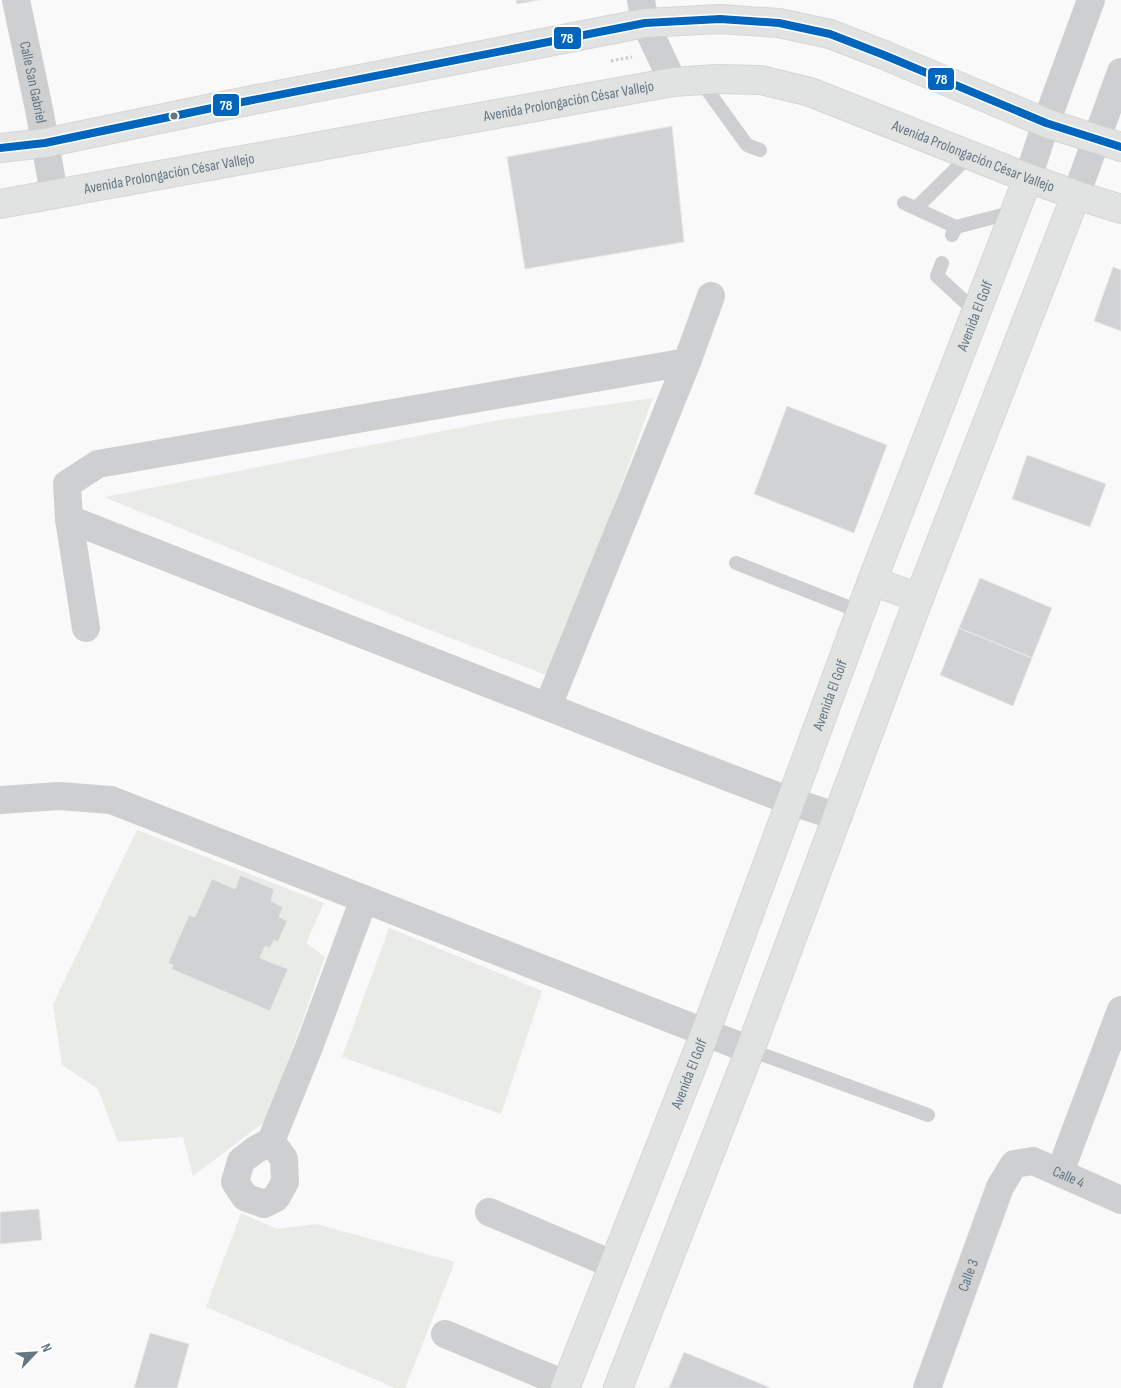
<svg xmlns="http://www.w3.org/2000/svg" width="1121" height="1388" viewBox="0 0 1121 1388" font-family="'Sofia Sans Condensed',sans-serif">
	<rect width="100%" height="100%" fill="#f9f9f9"/>
	<!-- green -->
	<path fill="#e8ebe6" d="M653 398 551 677 430 630 104 497 500 420Z
		M137 830 324 903 306 943 325 957 267 1120 193 1176 183 1137 118 1142 98 1089 62 1065 53 1004Z
		M389 928 542 991 501 1114 342 1057Z
		M241 1213 277 1229 316 1224 455 1262 405 1388H395L206 1307Z"/>
	<!-- building -->
	<path fill="#d0d2d3" stroke="#e8e8e8" d="M516 0H540L517 4Z
		M672 126 684 242 525 269 507 157Z
		M1113 267 1121 270V331L1094 321Z
		M787 406 887 445 854 533 754 494Z
		M1027 455 1106 484 1090 527 1012 499Z
		M980 578 1052 608 1032 658 959 628Z
		M959 628 1032 658 1013 706 940 675Z
		M240 875 274 889 271 901 283 907 279 917 287 921 278 942 274 940 270 948 265 946 260 958 288 969 270 1011 171 969 173 965 168 963 189 915 195 917 212 879 235 889Z
		M39 1209 42 1240 0 1244V1212Z
		M150 1333 189 1344 177 1388H134Z
		M684 1352 771 1388H669Z"/>
	<g fill="none" stroke-linecap="round" stroke-linejoin="round">
		<!-- secondary casing -->
		<g stroke="#d5d6d7" stroke-width="30">
			<g id="secondary">
				<path d="M0 148 45 143 212 108 645 23 720 19 779 23 830 34 884 55 1046 123 1121 147"/>
				<path id="s3" d="M0 204 673 82 718 79 761 80 810 92 1028 178 1076 195 1121 209"/>
				<path d="M872 581 919 598"/>
				<path id="s4" d="M565 1388 705 1033 872 581 1028 178"/>
				<path d="M618 1388 750 1050 919 598 1076 195"/>
			</g>
		</g>
		<!-- path -->
		<path stroke="#cbcccd" stroke-width="3" stroke-dasharray="2.5 2.5" stroke-linecap="butt" d="M611 61 632 57"/>
		<!-- service -->
		<path stroke="#cecfd0" stroke-width="14" d="M700 80 747 145 760 150
			M904 203 956 227
			M916 208 970 155
			M952 235 956 227 1014 212
			M942 263 937 276 976 312
			M736 563 861 612
			M750 1050 928 1115"/>
		<!-- minor -->
		<g stroke="#cecfd0" stroke-width="28">
			<path id="s1" d="M16 0 40 114 54 194"/>
			<path d="M641 0 645 23 673 82"/>
			<path d="M69 519 660 751 790 801 838 817"/>
			<path d="M86 628 69 519 67 484 98 464 687 362"/>
			<path d="M548 706 687 362 711 296"/>
			<path d="M0 800 59 796 111 800 750 1050"/>
			<path d="M271 1141 284 1159 285 1182 276 1198 264 1204 245 1197 235 1182 241 1161 255 1150 271 1141 309 1047 364 899"/>
			<path d="M1060 1172 1121 1010"/>
			<path d="M489 1212 614 1265"/>
			<path d="M445 1334 567 1385"/>
			<path id="s2" d="M927 1388 1000 1187 1014 1164 1033 1161 1121 1200"/>
		</g>
		<!-- tertiary -->
		<path stroke="#cecfd0" stroke-width="28" d="M1028 178 1046 123 1091 0
			M1076 195 1121 72"/>
		<!-- secondary -->
		<use href="#secondary" stroke="#e1e2e2" stroke-width="28"/>
		<!-- bus-1 casing -->
		<g stroke="#fff" stroke-width="11">
			<path id="bus-1" d="M0 148 45 143 212 108 645 23 720 19 779 23 830 34 884 55 1046 123 1121 147"/>
		</g>
		<!-- bus-1 -->
		<use href="#bus-1" stroke="#0065bd" stroke-width="8"/>
	</g>
	<!-- markers -->
	<circle fill="#657683" stroke="#fff" stroke-width="2" cx="174" cy="116" r="4.5"/>
	<g text-anchor="middle" dominant-baseline="central" stroke-width="5" stroke-linejoin="round" paint-order="stroke">
		<!-- street labels -->
		<g font-size="15" fill="#657683" stroke="#fff">
			<text stroke="none"><textPath href="#s1" startOffset="84">Calle San Gabriel</textPath></text>
			<text stroke="none"><textPath href="#s3" startOffset="578">Avenida Prolongación César Vallejo</textPath></text>
			<text stroke="none"><textPath href="#s3" startOffset="998">Avenida Prolongación César Vallejo</textPath></text>
			<text stroke="none"><textPath href="#s3" startOffset="172">Avenida Prolongación César Vallejo</textPath></text>
			<text stroke="none"><textPath href="#s4" startOffset="1148">Avenida El Golf</textPath></text>
			<text stroke="none"><textPath href="#s4" startOffset="742">Avenida El Golf</textPath></text>
			<text stroke="none"><textPath href="#s4" startOffset="338">Avenida El Golf</textPath></text>
			<text stroke="none"><textPath href="#s2" startOffset="299">Calle 4</textPath></text>
			<text stroke="none"><textPath href="#s2" startOffset="120">Calle 3</textPath></text>
		</g>
	</g>
	<g stroke="#fff" stroke-width="2">
		<rect x="553" y="26" width="29" height="24" rx="5" fill="#0065bd"/>
		<rect x="927" y="67" width="28" height="24" rx="5" fill="#0065bd"/>
		<rect x="212" y="93" width="28" height="24" rx="5" fill="#0065bd"/>
	</g>
	<g font-size="14" text-anchor="middle" font-weight="bold" fill="#fff">
		<text x="567" y="43">78</text>
		<text x="941" y="84">78</text>
		<text x="226" y="110">78</text>
	</g>
	<!-- north arrow -->
	<g transform="translate(35 1353) rotate(65)" stroke="#ffffff" stroke-width="4" paint-order="stroke">
	<path d="M0-4L9 19L0 12L-9 19Z" fill="#657683"/>
	<text y="-8" font-size="14" font-weight="bold" text-anchor="middle" fill="#657683">N</text>
	</g>
</svg>
